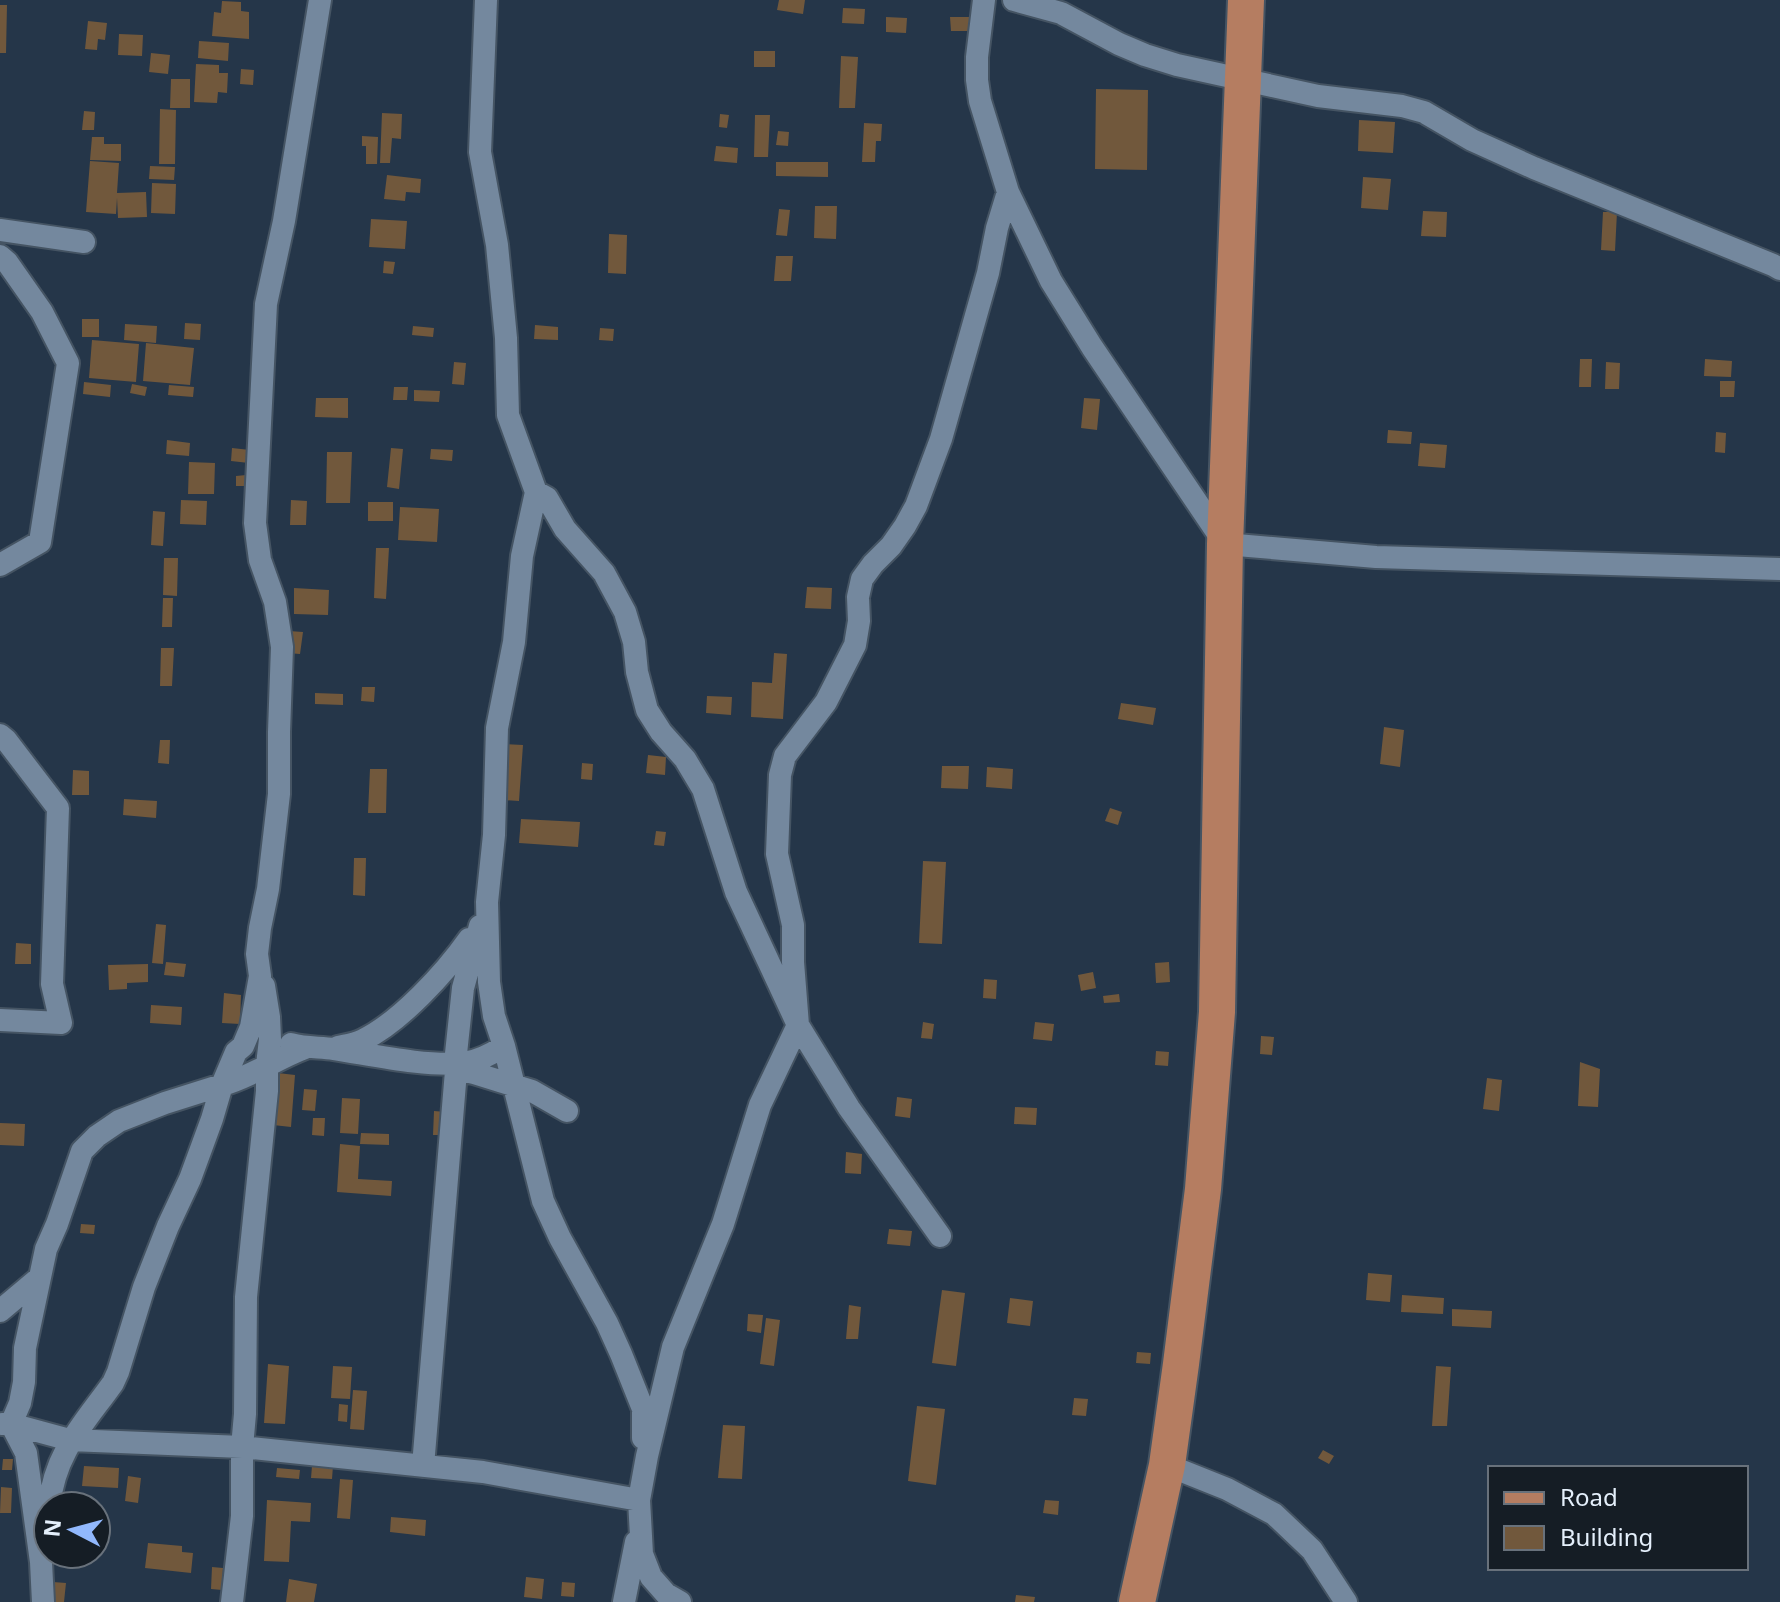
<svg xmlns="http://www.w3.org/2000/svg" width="1780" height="1602" viewBox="0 0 1780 1602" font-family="'Noto Sans',sans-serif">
	<rect width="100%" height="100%" fill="#253649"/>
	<!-- building -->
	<path fill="#71583c" d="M779 0H805L803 14 777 10Z
		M222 1 241 2V11L249 12V39L212 36 214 12 221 13Z
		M0 5H7L6 53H0Z
		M843 8 865 9 864 24 842 23Z
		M886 17 907 18 906 33 886 32Z
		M950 17H972V31H951Z
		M88 21 107 23 105 40 98 39 97 50 85 49Z
		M119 34 143 35 142 56 118 55Z
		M199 41 229 43 228 61 198 58Z
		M754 51H775V67H754Z
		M151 53 170 55 168 74 149 72Z
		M841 56 858 57 855 108H839Z
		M196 64 219 65V73H228L227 93 218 92 217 103 194 102Z
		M241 69 254 70 253 85 240 84Z
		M171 79H190V108H170Z
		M1096 89 1148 90 1147 170 1095 169Z
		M160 109 176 110 175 164H159Z
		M84 111 95 112 94 130H82Z
		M382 113 402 114 401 139 392 138 390 163H380Z
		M720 114 729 115 727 128 719 127Z
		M755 115H770L768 157H754Z
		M1359 120 1395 122 1393 153 1358 151Z
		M864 123 882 124 881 141H876L875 162H862Z
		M778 131 789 132 788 146 776 145Z
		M362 136 378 137 377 164H366V146H362Z
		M92 137H104V144H121V161L90 160Z
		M716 146 738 148 737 163 714 161Z
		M90 161 119 163 117 193 146 192 147 217 118 218 117 198 116 214 86 212Z
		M776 162H828V177L776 176Z
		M150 166 175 167 174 180 149 179Z
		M387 175 421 179 420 193 406 192 405 201 384 199Z
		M1363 177 1391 179 1388 210 1361 208Z
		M152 183 176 184 175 214 151 213Z
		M815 206H837L836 239 814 238Z
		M779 209 790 210 787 236 776 235Z
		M1423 211 1447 212 1446 237 1421 236Z
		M1603 212H1617L1615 251 1601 250Z
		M371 219 407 221 405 249 369 247Z
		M609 234 627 235 626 274 608 273Z
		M776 256H793L791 281H774Z
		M384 261 395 262 393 274 383 273Z
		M82 319H99V337H82Z
		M185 323 201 324 200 340 184 339Z
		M125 324 157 326 156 343 124 340Z
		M535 325 558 327V340L534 339Z
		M413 326 434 328 433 337 412 335Z
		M600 328 614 329 613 341 599 340Z
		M92 340 139 344 136 382 89 378Z
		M146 343 194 348 190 385 143 381Z
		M1580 359H1592L1591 387H1579Z
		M1705 359 1732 361 1731 377 1704 376Z
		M454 362 466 363 464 385 452 384Z
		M1606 362 1620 363 1619 389H1605Z
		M1720 381H1735L1734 397H1720Z
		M84 382 111 385 110 397 83 394Z
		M132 384 147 387 145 396 130 393Z
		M169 385 194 387 193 397 168 395Z
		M394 387H408L407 400H393Z
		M414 390 440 391 439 402 414 401Z
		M316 398H348V418L315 417Z
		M1084 398 1100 399 1097 430 1081 428Z
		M1388 430 1412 432 1411 444 1387 443Z
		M1716 432 1726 433 1725 453 1715 452Z
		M167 440 190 443 189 456 166 454Z
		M1420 443 1447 445 1445 468 1418 466Z
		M232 448 250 450 249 463 231 461Z
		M391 448 403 449 399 489 387 487Z
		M431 449 453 450 452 461 430 459Z
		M327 452H352L350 503H326Z
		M189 462 215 463 214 494H188Z
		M246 475 247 486H236V476Z
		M181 500 207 501 206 525 180 524Z
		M291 500 307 501 306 525H290Z
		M368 502H393V521H368Z
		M400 507 439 509 437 542 398 540Z
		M153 511 165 512 163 546 151 545Z
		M376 548H389L386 599 374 598Z
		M164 558H178L177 596 163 595Z
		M807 587 832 588 831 609 805 608Z
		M294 588 329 590 328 615 294 614Z
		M163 598H173L172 627H162Z
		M289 631 303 632 300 654 287 653Z
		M161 648H174L172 686H160Z
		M774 653 787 654 783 719 751 717 752 682 772 683Z
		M362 687H375L374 702 361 701Z
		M315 693 343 694V705L315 704Z
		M707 696 732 697 731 715 706 713Z
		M1121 703 1156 708 1153 725 1118 719Z
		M1384 727 1404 730 1400 767 1380 764Z
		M160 740H170L169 764 158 763Z
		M505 744 523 745 519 801 502 800Z
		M648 755 666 757 665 775 646 773Z
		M582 763 593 764 592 780 581 779Z
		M942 766H969L968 789 941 788Z
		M987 767 1013 769 1012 789 986 787Z
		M370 769H387L386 813H368Z
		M73 770 89 771V795H72Z
		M124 799 157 801 156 818 123 815Z
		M1110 808 1122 812 1118 825 1105 821Z
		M521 819 580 822 578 847 519 843Z
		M656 831 666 832 664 846 654 845Z
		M354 858H366L365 896 353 895Z
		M923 861 946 862 942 944 919 943Z
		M156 924 166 925 163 964 152 963Z
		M16 943 31 944V964H15Z
		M166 962 186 964 184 977 164 975Z
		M1169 962 1170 982 1156 983 1155 963Z
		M148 964V982L127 983V989L109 990 108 965Z
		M1093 972 1096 988 1081 991 1078 975Z
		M984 979 997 980 996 999 983 998Z
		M224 993 241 995 240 1024 222 1023Z
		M1119 994 1120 1002 1104 1003 1103 996Z
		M151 1005 182 1007 181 1025 150 1023Z
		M923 1022 934 1024 932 1039 921 1038Z
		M1035 1022 1054 1024 1052 1041 1033 1039Z
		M1261 1036 1274 1037 1272 1055 1260 1054Z
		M1156 1051 1169 1052 1168 1066 1155 1065Z
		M1580 1062 1600 1069 1598 1107 1578 1106Z
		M278 1073 295 1075 291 1127 273 1125Z
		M1487 1078 1502 1080 1499 1111 1483 1109Z
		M304 1089 317 1090 315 1111 302 1110Z
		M897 1097 912 1099 910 1118 895 1116Z
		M342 1098 360 1099 358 1134 340 1133Z
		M1015 1107 1037 1108 1036 1125 1014 1124Z
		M434 1111 446 1112V1135H433Z
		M313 1118H325L324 1136 312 1135Z
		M0 1123 25 1124 24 1146 0 1145Z
		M361 1133 389 1134V1145L360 1144Z
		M340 1144 360 1146 358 1179 392 1181 391 1196 337 1192Z
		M846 1152 862 1154 861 1174 845 1173Z
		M81 1224 95 1225 94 1234 80 1233Z
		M889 1229 912 1231 910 1246 887 1244Z
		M1368 1273 1392 1275 1390 1302 1366 1300Z
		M942 1290 965 1293 956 1366 932 1363Z
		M1402 1295 1444 1298 1443 1314 1401 1312Z
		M1010 1298 1033 1301 1030 1326 1007 1323Z
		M849 1305 861 1307 858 1339H846Z
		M1452 1309 1492 1311 1491 1328 1452 1326Z
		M748 1314 763 1315 761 1333 747 1331Z
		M766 1318 780 1320 774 1366 760 1364Z
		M1137 1352 1151 1353 1150 1364 1136 1363Z
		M268 1364 289 1366 285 1424 264 1423Z
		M333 1366 352 1367 350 1399 331 1398Z
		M1436 1366 1451 1367 1447 1426H1432Z
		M353 1390 367 1391 364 1430 350 1429Z
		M1074 1398 1088 1399 1086 1416 1072 1415Z
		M339 1404 348 1405 347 1422 338 1421Z
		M917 1406 945 1409 936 1485 908 1481Z
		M723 1425 745 1426 742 1479 718 1478Z
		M1323 1450 1334 1456 1329 1464 1318 1458Z
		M3 1459H13L12 1470H2Z
		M84 1466 119 1468 118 1488 82 1486Z
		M312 1466H333L332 1479 311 1478Z
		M277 1468 300 1470 299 1479 276 1477Z
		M128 1476 141 1478 138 1503 125 1501Z
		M340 1479 353 1480 350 1519 337 1518Z
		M1 1487 12 1488 11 1513H0Z
		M267 1500 311 1503 310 1522 291 1521 289 1562 264 1561Z
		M1045 1500 1059 1501 1058 1515 1043 1513Z
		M391 1517 426 1520 425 1536 390 1532Z
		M148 1543 182 1546V1552L193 1553 191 1573 145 1568Z
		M80 1554H91L90 1564 79 1563Z
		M212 1567 223 1568 222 1590 211 1589Z
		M526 1577 544 1579 542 1599 524 1597Z
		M289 1579 317 1584 314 1602H286Z
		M53 1582 66 1583 64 1602H52Z
		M562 1582 575 1583 574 1597 561 1596Z
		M1016 1595 1035 1597 1034 1602H1015Z"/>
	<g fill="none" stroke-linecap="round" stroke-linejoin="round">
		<!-- street casing -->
		<g stroke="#455463" stroke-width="26">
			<path id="street" d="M486 0 480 152 497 245 506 338 508 415 536 492 522 556 514 642 497 728 494 835 487 902 489 982 494 1016 504 1046 543 1201 560 1238 607 1323 621 1354 643 1409V1438
				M984 0 977 57V80L980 101 1008 192 1051 281 1092 347 1225 544 1376 557 1780 569
				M1014 0 1061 13 1119 44 1145 55 1177 65 1318 96 1402 106 1424 112 1472 140 1534 168 1773 265 1780 269
				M0 230 84 242
				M0 256 7 262 42 312 68 363 40 542 0 565
				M536 492 547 498 565 529 604 573 625 612 634 642 637 672 647 710 661 732 685 759 703 789 736 892 798 1025 849 1108 940 1236
				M0 735 6 740 58 808 52 984 61 1023 0 1020
				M291 1044C305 1048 319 1047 334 1049 373 1055 426 1067 464 1063 479 1061 492 1054 504 1046
				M338 1047C347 1045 355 1044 363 1040 400 1022 445 973 469 939
				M456 1071 461 1070 474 1073 532 1091 567 1111
				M0 1311 38 1279
				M2 1424H11L70 1440 242 1447 483 1472 639 1500
				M1167 1465 1227 1489 1274 1514 1312 1550 1346 1602
				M423 1466 456 1071 455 1063 463 988 480 926
				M49 1506C55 1452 83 1425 113 1383L118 1372 144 1287 168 1226 190 1179 212 1119 222 1085C251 1077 276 1059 305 1048
				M43 1602 41 1562 26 1453 11 1424 20 1403 24 1382 25 1348 46 1249 57 1224 82 1151 97 1136 119 1121 165 1103 222 1085 236 1052 243 1046 251 1027 260 976 257 954 260 928 268 889 279 794V732L282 647 275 602 260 560 255 523 266 304 284 221 320 0
				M232 1602 242 1516V1447L245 1414 246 1297 267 1091V1065L270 1039 269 1017 264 986
				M624 1602 636 1542
				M680 1602 666 1594 651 1577 642 1554 639 1500 647 1456 673 1347 723 1224 760 1105 798 1025 793 962V925L777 854 780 775 785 756 826 702 855 645 859 621 858 597 862 579 873 564 891 546 905 526 916 506 941 439 988 273 997 228 1008 192"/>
		</g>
		<!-- primary casing -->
		<g stroke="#455463" stroke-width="40">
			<path id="primary" d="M1137 1602 1167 1465 1181 1364 1203 1189 1217 1012 1225 544 1246 0"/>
		</g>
		<!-- street -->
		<use href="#street" stroke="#74889e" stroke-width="22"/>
		<!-- primary -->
		<use href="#primary" stroke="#b57d61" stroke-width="36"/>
	</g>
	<!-- legend -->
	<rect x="1488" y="1466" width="260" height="104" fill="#151d25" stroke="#68717b" stroke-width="2"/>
	<rect x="1504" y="1492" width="40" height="12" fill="#b57d61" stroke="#68717b" stroke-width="2"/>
	<text x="1560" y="1506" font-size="24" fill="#e4effb">Road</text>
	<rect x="1504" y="1526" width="40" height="24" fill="#71583c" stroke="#68717b" stroke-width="2"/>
	<text x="1560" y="1546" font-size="24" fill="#e4effb">Building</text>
	<!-- north arrow -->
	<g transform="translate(72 1530) rotate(276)"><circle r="38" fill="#151d25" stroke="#68717b" stroke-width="2"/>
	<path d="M0-6L14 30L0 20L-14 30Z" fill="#91b8fd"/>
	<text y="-12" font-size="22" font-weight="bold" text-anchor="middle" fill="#e4effb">N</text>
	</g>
</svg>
